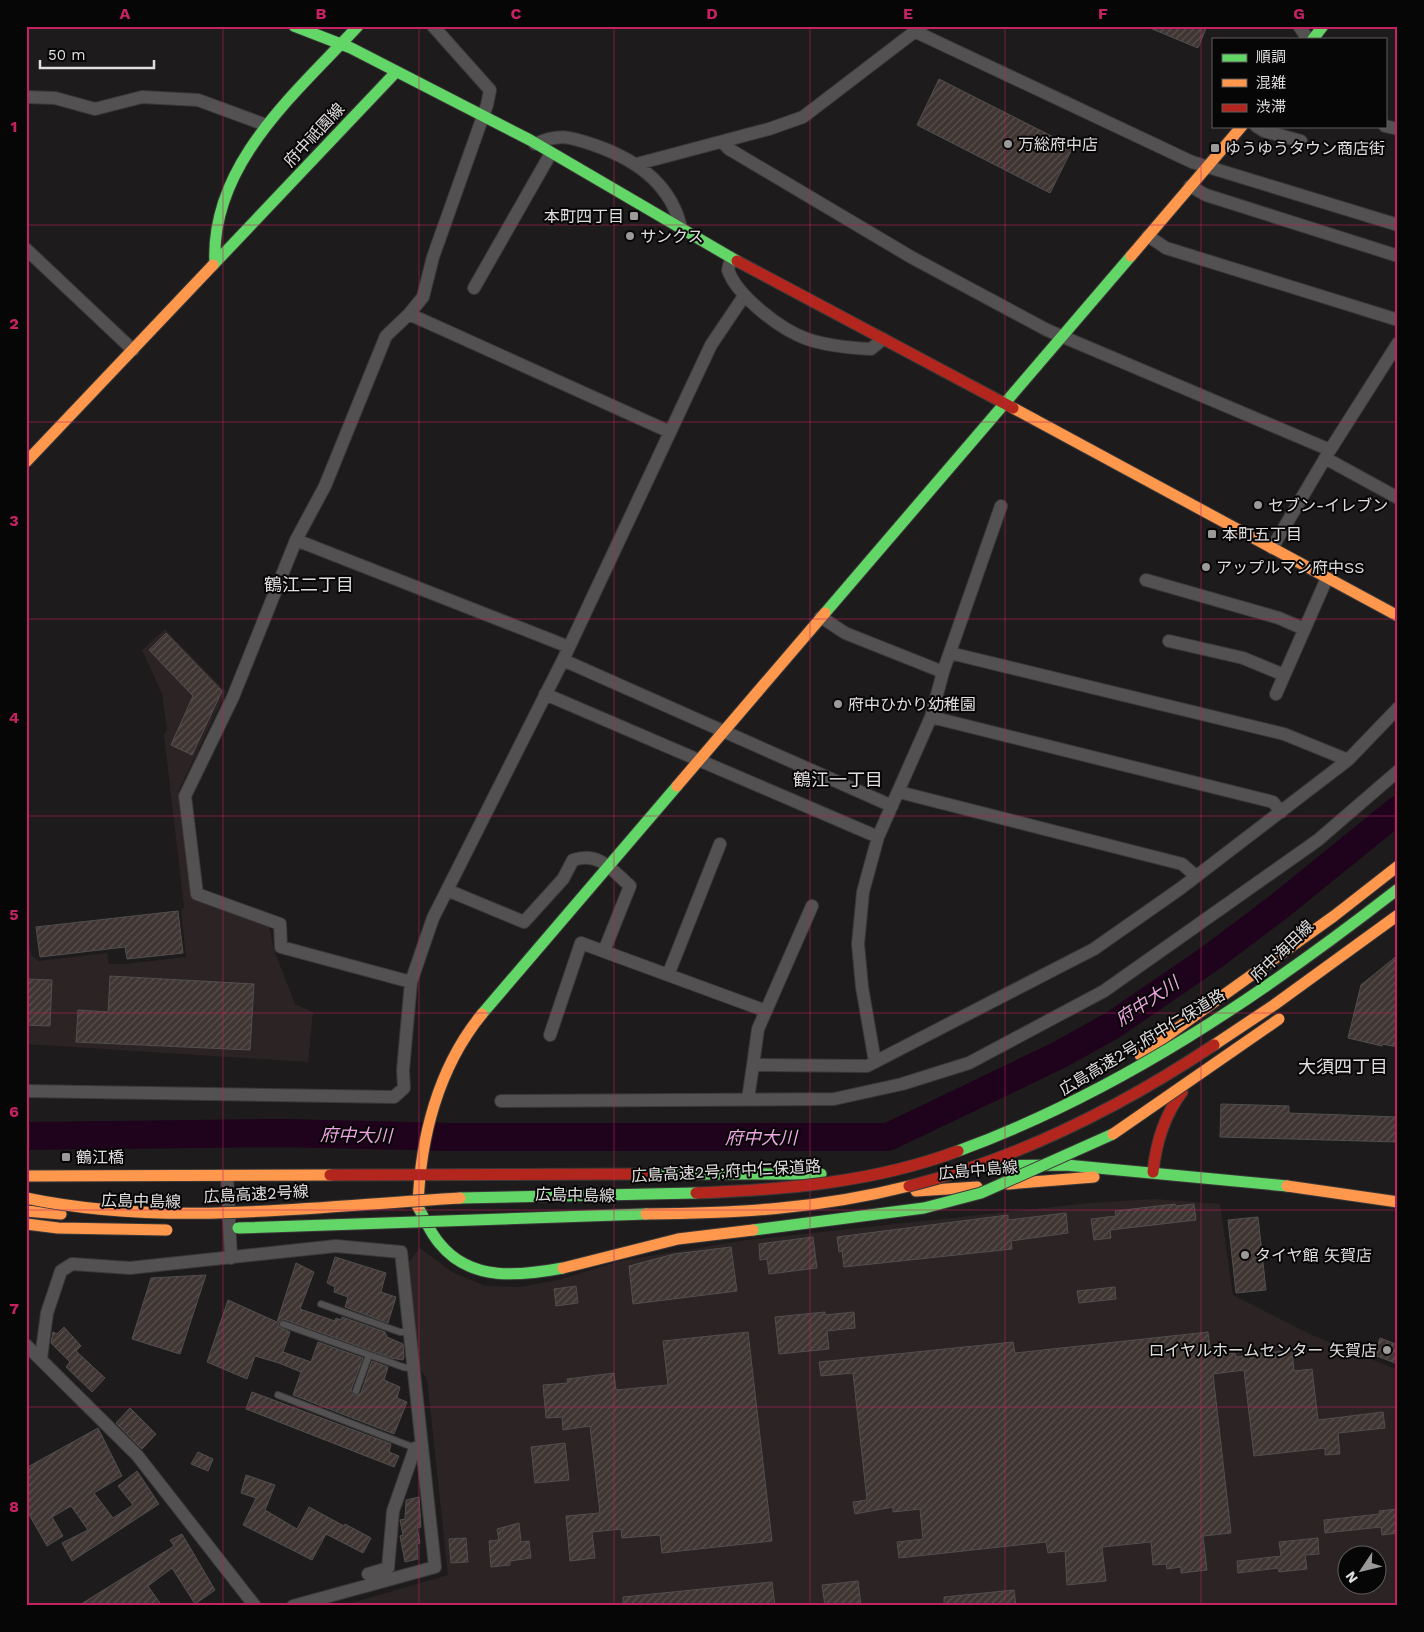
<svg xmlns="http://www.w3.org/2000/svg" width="1424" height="1632" viewBox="0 0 1424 1632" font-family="'Work Sans','Noto Sans JP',sans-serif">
	<defs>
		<pattern id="building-hatch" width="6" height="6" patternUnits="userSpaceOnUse" patternTransform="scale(1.25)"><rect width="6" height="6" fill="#3f3532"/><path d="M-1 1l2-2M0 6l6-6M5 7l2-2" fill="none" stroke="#5a524f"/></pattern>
	</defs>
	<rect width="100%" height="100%" fill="#1d1b1b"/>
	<!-- built -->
	<path fill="#2c2324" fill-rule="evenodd" d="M165 629 226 692 178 792 192 898 269 926 274 950 295 1004 313 1012 308 1062 26 1044V915L31 955 39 961 107 953 109 964H125L186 957 181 911 184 907 164 735 167 729 162 694 142 650Z
		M1155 1199 1220 1204 1233 1295 1312 1335 1398 1370V1606H341L448 1575 427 1379 418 1367 408 1263 420 1248 452 1272 485 1286 520 1287 558 1280 620 1261 747 1240 1089 1203ZM1346 1554H1376V1584H1346Z"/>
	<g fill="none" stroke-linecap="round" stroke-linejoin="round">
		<!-- river -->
		<path stroke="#1f021c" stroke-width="28" d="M26 1136 281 1133 453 1137H888L1059 1055 1113 1025 1212 957 1277 908 1398 810"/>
	</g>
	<!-- building -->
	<path fill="url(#building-hatch)" stroke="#504f4f" d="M1145 26H1207L1198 48Z
		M939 79 1073 147 1050 193 917 125Z
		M166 633 222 691 192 755 171 745 193 696 149 650Z
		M178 911 183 953 127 959 125 947 40 957 36 927Z
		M1398 955V1047L1382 1044V1046L1348 1038 1361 985Z
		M110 976 254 984 250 1050 76 1042 78 1010 108 1012Z
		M26 979 52 980 50 1026 26 1025Z
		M1221 1104 1289 1106V1113L1398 1117V1142L1220 1137Z
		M1175 1204 1176 1206 1194 1204 1196 1220 1110 1230 1111 1238 1094 1240 1091 1219 1116 1216 1115 1211Z
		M1066 1213 1068 1233 1011 1241 1012 1249 844 1267 842 1251 839 1252 837 1237 1008 1215V1220Z
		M1258 1217 1266 1290 1236 1293 1228 1220Z
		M813 1237 817 1268 769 1274 767 1259 760 1260 759 1244Z
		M731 1247 737 1291 633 1304 629 1266 674 1254Z
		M335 1257 386 1273 381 1292 396 1297 388 1323 345 1307 348 1297 334 1292 335 1287 327 1283Z
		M296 1263 314 1272 300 1309 335 1321 336 1318 341 1320 342 1317 385 1332 387 1337 403 1344 404 1356 403 1360 391 1358 283 1319 279 1322V1327L290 1332 283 1352 311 1362 318 1342 363 1358 351 1390 355 1396 361 1393 372 1361 388 1367 384 1380 400 1387 397 1398 407 1402 394 1434 293 1395 301 1372 279 1363 255 1356 247 1379 207 1362 228 1300 277 1322Z
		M206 1275 180 1354 132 1339 151 1278Z
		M576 1286 578 1303 556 1306 554 1289Z
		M1115 1287 1116 1299 1079 1303 1077 1291Z
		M825 1312V1315L854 1312 855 1328 827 1331 829 1349 779 1354 775 1317Z
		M64 1327 81 1346 76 1351 105 1378 92 1392 66 1367 70 1362 51 1343 53 1332 57 1334Z
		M748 1332 772 1541 662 1553 660 1535 622 1538 621 1529 592 1532 595 1558 570 1561 566 1516 600 1513 590 1426 563 1430 562 1417 546 1418 543 1385 568 1383 567 1379 614 1373 616 1390 668 1385 663 1341Z
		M1208 1332 1211 1355 1235 1353 1236 1357 1292 1350 1294 1371 1312 1369 1318 1420 1383 1412 1385 1428 1338 1433 1340 1454 1325 1455V1448L1254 1456 1244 1370 1213 1374 1231 1533 1203 1536 1207 1570 1181 1573V1567L1167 1569 1166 1564 1153 1565 1151 1542 1102 1547 1106 1581 1067 1585 1065 1551 1048 1553 1046 1542 899 1558 897 1542 923 1539 920 1509 893 1512V1507L855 1514 853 1502 867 1500 853 1373 821 1376 819 1362 1013 1342 1015 1353Z
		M1380 1338 1398 1345V1364L1374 1355Z
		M252 1392 391 1444 389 1452 399 1456 394 1467 246 1409Z
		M130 1408 156 1434 142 1449 116 1423Z
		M98 1428 122 1476 94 1493 113 1518 133 1505 118 1486 137 1471 159 1504 72 1561 62 1543 88 1530 71 1506 52 1517 63 1536 47 1546 26 1509V1468Z
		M565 1443 569 1480 535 1483 531 1447Z
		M198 1452 213 1459 208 1471 191 1464Z
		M246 1475 275 1485 265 1510 297 1529 309 1507 344 1526 345 1524 371 1538 363 1553 326 1534 312 1560 243 1525 256 1498 241 1493Z
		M419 1497 421 1527 417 1528 420 1543 417 1544 418 1559 405 1562 400 1536 403 1535 400 1520 405 1519 406 1500Z
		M1398 1509V1533L1382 1535 1381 1527 1325 1533 1324 1520 1380 1514 1379 1511Z
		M519 1523 521 1542 529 1541 531 1558 510 1561V1565L491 1567 489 1541 499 1540 497 1529Z
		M182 1534 215 1590 195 1604 172 1568 148 1586 162 1606H78L174 1546 170 1540Z
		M466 1538 468 1562 451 1563 449 1539Z
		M1318 1538 1319 1554 1305 1555 1307 1569 1279 1572 1278 1568 1238 1573 1237 1561 1281 1556 1279 1542Z
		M858 1581 861 1606H825L822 1585Z
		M772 1582 775 1606H623V1597Z
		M1014 1590 1016 1606H944V1597Z"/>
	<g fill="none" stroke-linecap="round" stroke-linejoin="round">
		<!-- lane casing -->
		<g stroke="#3a3838" stroke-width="8">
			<path id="lane" d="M321 1304 400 1332H410
				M283 1324 403 1367 414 1369
				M356 1391 369 1355
				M278 1395 415 1448"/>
		</g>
		<!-- street casing -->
		<g stroke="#3a3838" stroke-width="14">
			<path id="street" d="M1299 26 1308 39
				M916 32 1192 162 1398 225
				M26 97 55 98 95 109 142 97 198 100 266 125
				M1256 126 1264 131 1301 141
				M1385 126 1398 129
				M722 142 729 149 911 257 1047 330 1330 450
				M535 144C559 133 570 137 594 145 635 159 671 183 681 228
				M637 164 769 129 803 117 922 26
				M1190 186 1206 195 1398 256
				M1148 236 1166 248 1398 320
				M26 249 133 350
				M731 258 728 270C737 296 781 330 807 339 828 346 849 348 871 349L883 339
				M474 288 551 153
				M409 314 670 432
				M1325 458 1398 498
				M296 540 569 647
				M1272 548 1330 450 1398 343
				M1146 580 1279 618 1304 629
				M821 617 845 633 943 672
				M1169 641 1243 658 1284 675
				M950 653 1284 734 1348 760
				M563 660 892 806
				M545 694 878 837
				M1276 694 1327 578
				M931 717 1273 802 1281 812
				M899 792 1182 864 1196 876
				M447 890 524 922 563 879 573 860C599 851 612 870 630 886L604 951
				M668 975 720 844
				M411 982 281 947 280 924 197 894 185 796 233 697 296 540 325 486 386 336 409 314 423 297 433 257 487 105 490 90 433 26
				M550 1035 581 943 766 1011
				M875 1062 862 987 858 944 863 892 878 837 931 717 943 672 1001 506
				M753 1065 758 1029 812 906
				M26 1091 394 1097 404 1088 403 1070 411 982 433 918 563 660 711 345 744 296
				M748 1099 753 1065 867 1066 1094 949 1181 888 1348 760 1398 708
				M501 1101 834 1099 902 1084 969 1063 1104 991 1318 840 1398 771
				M227 1176 231 1258
				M26 1345 137 1455 255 1606
				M41 1358 47 1313 61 1271 72 1264 130 1268 336 1246 401 1252 435 1567 293 1606
				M368 1574 388 1568 393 1511 415 1448 422 1446"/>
		</g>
		<!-- fast casing -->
		<g stroke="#3a3838" stroke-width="13">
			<path id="fast" d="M294 26 351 48 530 140 737 261
				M1313 39 1323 26
				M215 263C210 164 297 92 358 26
				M213 265 396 72
				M825 613 1131 256
				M482 1014 677 786
				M985 1166 1066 1165 1287 1186
				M647 1174H821
				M418 1207C425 1219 430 1233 440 1244 471 1282 520 1276 563 1268"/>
		</g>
		<!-- slow casing -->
		<g stroke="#3a3838" stroke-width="13">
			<path id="slow" d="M1131 256 1242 126
				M1013 408 1398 616
				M26 462 213 265
				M677 786 825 613
				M1140 1055 1334 916 1398 866
				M26 1176 330 1175
				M1008 1184 1094 1177
				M1287 1186 1398 1202
				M916 1191 977 1187
				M418 1207C420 1138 438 1068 482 1014
				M26 1211 61 1214"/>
		</g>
		<!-- jam casing -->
		<g stroke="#3a3838" stroke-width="13">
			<path id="jam" d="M737 261 1013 408
				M1153 1172C1156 1142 1164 1116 1182 1092
				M330 1175 647 1174"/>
		</g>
		<!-- lane -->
		<use href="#lane" stroke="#535151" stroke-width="6"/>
		<!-- street -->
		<use href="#street" stroke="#535151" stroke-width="12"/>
		<!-- fast -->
		<use href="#fast" stroke="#63d668" stroke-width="11"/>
		<!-- slow -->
		<use href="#slow" stroke="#ff974d" stroke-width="11"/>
		<!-- jam -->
		<use href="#jam" stroke="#b3261e" stroke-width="11"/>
		<!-- fast-bridge casing -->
		<g stroke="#3a3838" stroke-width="13" stroke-linecap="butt">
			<path id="fast-bridge" d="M958 1151C1119 1092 1263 994 1398 889
				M460 1198 696 1193
				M238 1228 646 1214
				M753 1230 924 1208 981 1193 1113 1134"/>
		</g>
		<!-- slow-bridge casing -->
		<g stroke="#3a3838" stroke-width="13" stroke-linecap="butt">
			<path id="slow-bridge" d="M1214 1045 1274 1005 1398 915
				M1113 1134 1279 1019
				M26 1198C168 1228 316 1206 460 1198
				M646 1214C739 1213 818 1209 909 1186
				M26 1224 58 1228 167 1230
				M563 1268 678 1239 753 1230"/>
		</g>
		<!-- jam-bridge casing -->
		<g stroke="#3a3838" stroke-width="13" stroke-linecap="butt">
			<path id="jam-bridge" d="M909 1186C1017 1159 1122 1106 1214 1045
				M696 1193C784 1190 875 1182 958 1151"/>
		</g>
		<!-- fast-bridge -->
		<use href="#fast-bridge" stroke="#63d668" stroke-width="11"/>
		<!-- slow-bridge -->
		<use href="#slow-bridge" stroke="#ff974d" stroke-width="11"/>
		<!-- jam-bridge -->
		<use href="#jam-bridge" stroke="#b3261e" stroke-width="11"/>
	</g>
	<!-- grid -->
	<path fill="none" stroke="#c42262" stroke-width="1" stroke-opacity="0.55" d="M223 26V1606M419 26V1606M614 26V1606M810 26V1606M1005 26V1606M1201 26V1606M26 225H1398M26 422H1398M26 619H1398M26 816H1398M26 1013H1398M26 1210H1398M26 1407H1398"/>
	<!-- markers -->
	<g fill="#9c9999" stroke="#070606" stroke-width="2">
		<circle cx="1008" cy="144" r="5"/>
		<rect x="1210" y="143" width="10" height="10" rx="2.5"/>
		<rect x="629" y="211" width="10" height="10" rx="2.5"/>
		<circle cx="630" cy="236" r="5"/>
		<circle cx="1258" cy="505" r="5"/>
		<rect x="1207" y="529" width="10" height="10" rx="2.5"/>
		<circle cx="1206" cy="567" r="5"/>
		<circle cx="838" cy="704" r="5"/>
		<rect x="61" y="1152" width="10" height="10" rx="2.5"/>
		<circle cx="1245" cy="1255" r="5"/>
		<circle cx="1387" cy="1350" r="5"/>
	</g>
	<g text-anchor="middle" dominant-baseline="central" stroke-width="4" stroke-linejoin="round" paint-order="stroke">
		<!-- street labels -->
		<g font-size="16" fill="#e0dddd" stroke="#070606">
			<text transform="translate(314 135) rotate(-47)">府中祇園線</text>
			<text transform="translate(1282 951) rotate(-44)">府中海田線</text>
			<text transform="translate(1142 1042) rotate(-31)">広島高速2号;府中仁保道路</text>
			<text transform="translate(978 1170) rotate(-5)">広島中島線</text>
			<text transform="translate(726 1171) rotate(-3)">広島高速2号;府中仁保道路</text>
			<text transform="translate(256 1194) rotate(-3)">広島高速2号線</text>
			<text transform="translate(575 1195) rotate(1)">広島中島線</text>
			<text transform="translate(141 1201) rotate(1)">広島中島線</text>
		</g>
		<!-- poi labels -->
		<g font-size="16" fill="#e0dddd" stroke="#070606" text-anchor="start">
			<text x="1018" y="144">万総府中店</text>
			<text x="1225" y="148">ゆうゆうタウン商店街</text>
			<text x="624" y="216" text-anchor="end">本町四丁目</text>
			<text x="640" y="236">サンクス</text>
			<text x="1268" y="505">セブン-イレブン</text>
			<text x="1222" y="534">本町五丁目</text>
			<text x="1216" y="567">アップルマン府中SS</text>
			<text x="848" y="704">府中ひかり幼稚園</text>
			<text x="76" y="1157">鶴江橋</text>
			<text x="1255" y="1255">タイヤ館 矢賀店</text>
			<text x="1377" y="1350" text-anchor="end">ロイヤルホームセンター 矢賀店</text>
		</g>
		<!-- neighbourhood labels -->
		<g font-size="18" fill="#e0dddd" stroke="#070606">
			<text x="309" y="584">鶴江二丁目</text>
			<text x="838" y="779">鶴江一丁目</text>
			<text x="1343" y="1066">大須四丁目</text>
		</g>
		<!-- water labels -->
		<g font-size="18" font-style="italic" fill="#eda5e1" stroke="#070606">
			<text transform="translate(1147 1001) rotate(-34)">府中大川</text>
			<text transform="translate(356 1135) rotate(1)">府中大川</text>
			<text x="761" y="1137">府中大川</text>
		</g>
	</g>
	<!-- border -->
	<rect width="1424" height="1632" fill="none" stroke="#070606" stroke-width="55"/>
	<!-- legend -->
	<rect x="1212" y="38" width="175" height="90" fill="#070606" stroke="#5e5c5c"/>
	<rect x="1222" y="54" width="25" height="8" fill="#63d668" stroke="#5e5c5c"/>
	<text x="1256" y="62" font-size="15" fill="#e0dddd">順調</text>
	<rect x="1222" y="79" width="25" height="8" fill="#ff974d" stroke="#5e5c5c"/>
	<text x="1256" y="88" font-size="15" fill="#e0dddd">混雑</text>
	<rect x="1222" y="104" width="25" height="8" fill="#b3261e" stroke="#5e5c5c"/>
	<text x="1256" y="112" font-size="15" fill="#e0dddd">渋滞</text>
	<!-- north arrow -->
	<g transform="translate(1362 1570) rotate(235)"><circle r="24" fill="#070606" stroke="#5e5c5c"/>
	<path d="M0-4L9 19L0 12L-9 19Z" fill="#9c9999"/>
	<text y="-8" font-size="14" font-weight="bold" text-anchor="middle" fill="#e0dddd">N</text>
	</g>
	<!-- scale -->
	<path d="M40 60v8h114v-8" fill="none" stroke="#e0dddd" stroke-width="2.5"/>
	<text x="48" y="60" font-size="15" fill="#e0dddd" stroke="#070606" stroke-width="4" paint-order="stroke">50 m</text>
	<rect x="28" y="28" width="1368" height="1576" fill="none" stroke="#c42262" stroke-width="2"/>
	<g font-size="16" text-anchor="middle" font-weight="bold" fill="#c42262">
		<text x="125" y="19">A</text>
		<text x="321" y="19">B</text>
		<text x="516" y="19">C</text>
		<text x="712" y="19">D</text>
		<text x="908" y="19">E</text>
		<text x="1103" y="19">F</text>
		<text x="1299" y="19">G</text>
		<text x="14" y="132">1</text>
		<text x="14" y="329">2</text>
		<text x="14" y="526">3</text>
		<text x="14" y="723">4</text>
		<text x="14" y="920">5</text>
		<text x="14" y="1117">6</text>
		<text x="14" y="1314">7</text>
		<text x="14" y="1512">8</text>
	</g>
</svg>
